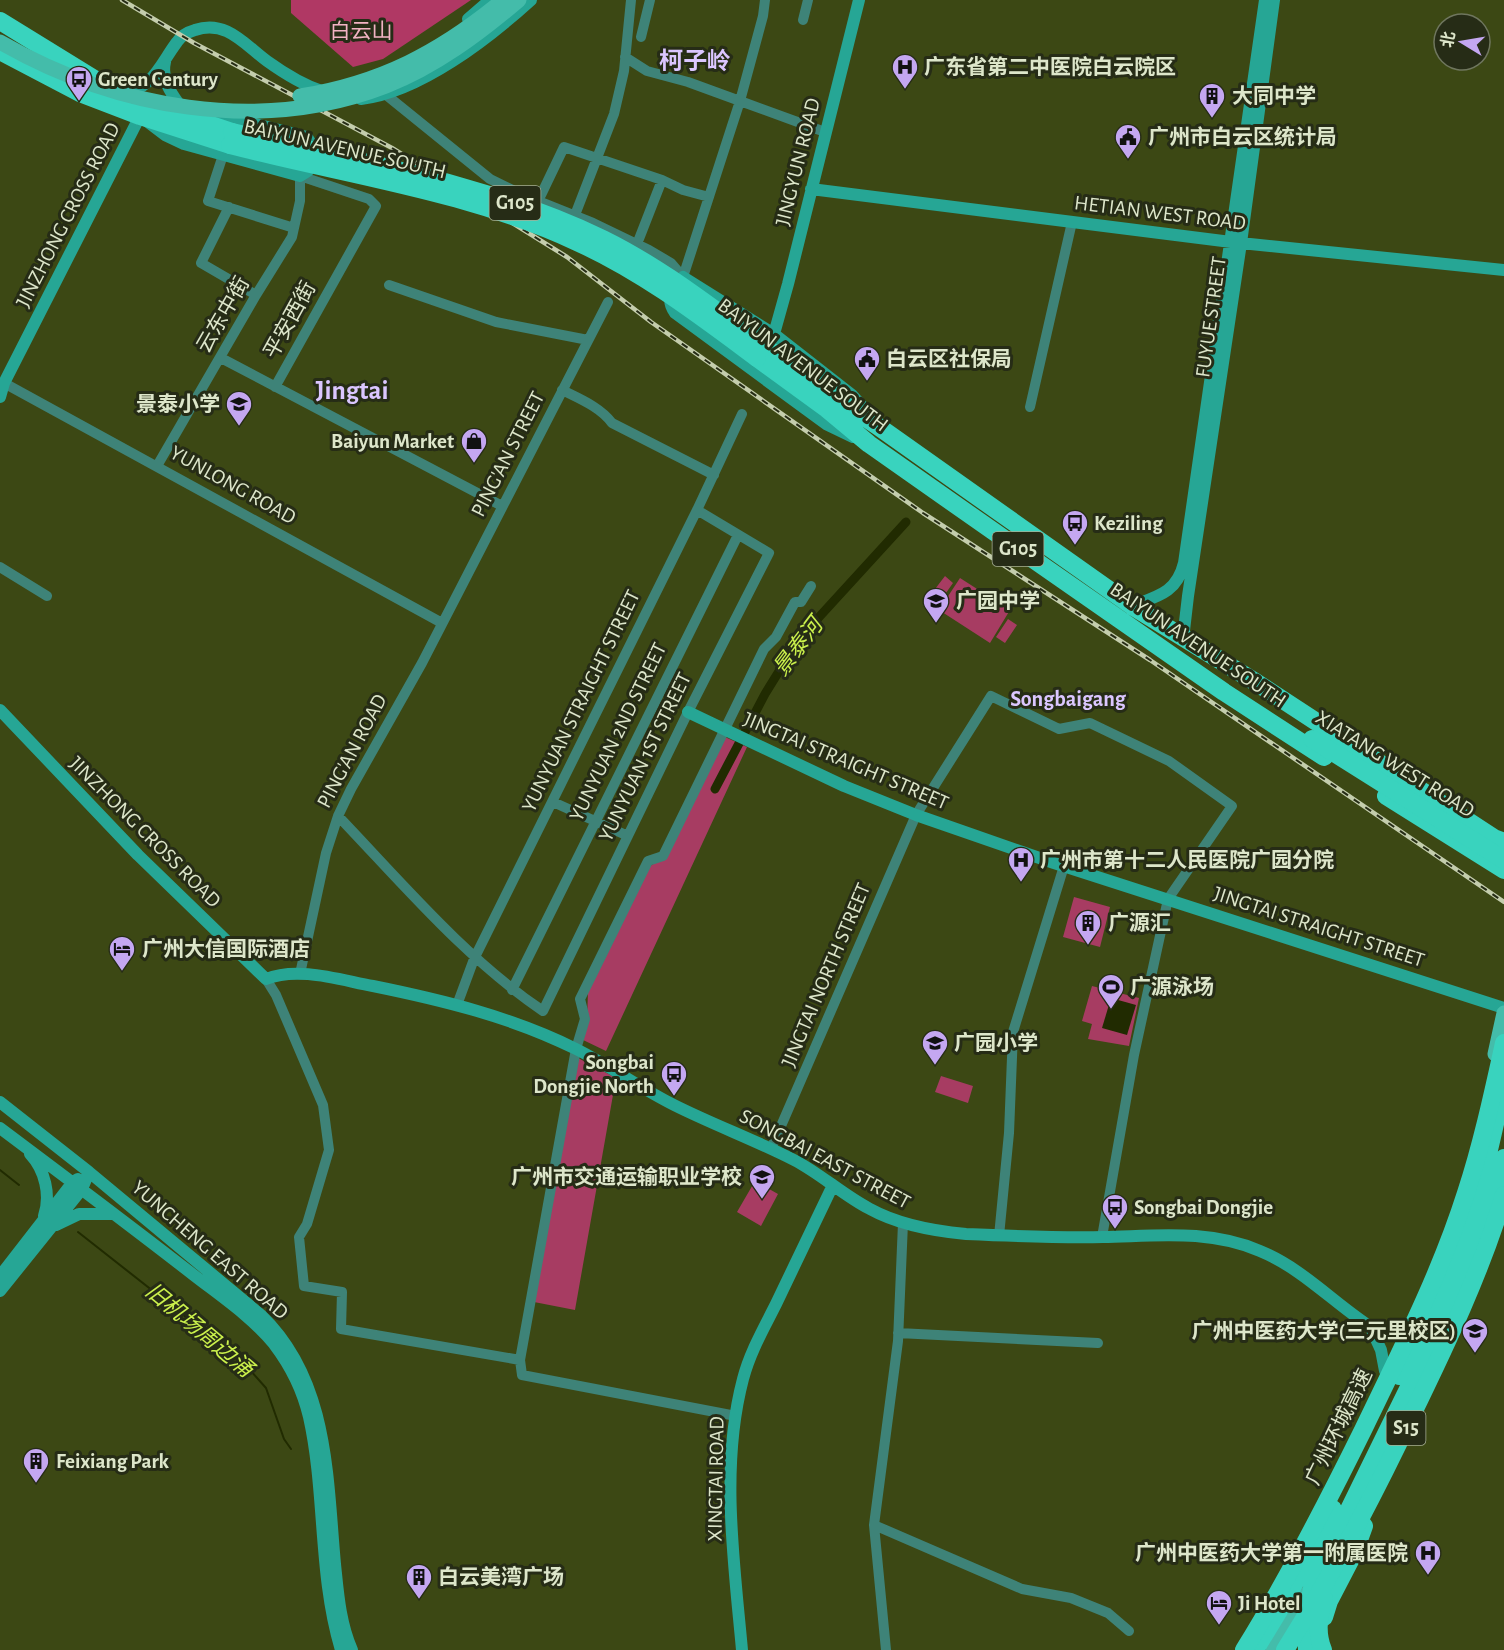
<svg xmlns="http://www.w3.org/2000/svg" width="1504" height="1650" viewBox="0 0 1504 1650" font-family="'Alegreya Sans','Noto Sans SC',sans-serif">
	<rect width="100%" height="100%" fill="#3c4814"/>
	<!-- green -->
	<path fill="#a73c62" d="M945 576 953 583 941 600 932 593Z
		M960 578 1010 610 990 643 939 610Z
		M1008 619 1017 625 1005 643 996 637Z
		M725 737 747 747 606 1051 581 1039 587 1020 588 992 650 866 665 857Z
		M1074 897 1110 907 1100 947 1063 937Z
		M1092 986 1139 998 1129 1046 1088 1039 1092 1024 1082 1021Z
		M578 1058 616 1078 575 1310 534 1302Z
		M941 1076 973 1086 968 1103 935 1092Z
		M755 1181 778 1194 761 1226 737 1212Z"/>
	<!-- forest -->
	<path fill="#b03864" d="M291 0H471L383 59 353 67 291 13Z"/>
	<!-- water -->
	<path fill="#212b01" d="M1111 998 1136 1005 1127 1035 1102 1028Z"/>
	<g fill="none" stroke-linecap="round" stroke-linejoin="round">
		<!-- stream -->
		<path stroke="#212b01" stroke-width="2" d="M0 1170 19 1185
			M78 1232 242 1361 266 1388 284 1439 291 1449"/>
		<!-- canal -->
		<path stroke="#212b01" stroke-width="9" d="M715 789 765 694 799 639 906 522"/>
		<!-- street -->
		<path stroke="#3e8378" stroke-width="10" d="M803 20 808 0
			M641 37 650 0
			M625 57 647 71 688 82 740 101 763 16 765 0
			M385 94 490 179 523 195 593 223 649 250 671 263 683 277
			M223 155 208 201 294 228
			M541 195 564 147 662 180 683 190 709 197
			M229 207 201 263 256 295
			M575 215 614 114 624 71 631 0
			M639 239 662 180
			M683 277 740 101 825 132
			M389 285 496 322 588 340
			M221 358 502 506
			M4 383 442 623
			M562 390C580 399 600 407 612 423L714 475
			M1030 407 1072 222
			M157 466 256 295 292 237 300 201V176L369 199 376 206 275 387
			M0 567 47 596
			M553 802 628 836
			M338 816C403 884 465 958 543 1011L688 712 769 553 697 510
			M300 974 326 853 338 816 351 789 422 663 608 302
			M266 979 276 995 323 1105 329 1150 307 1224 299 1237 304 1286 342 1292 341 1329 520 1360
			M512 990 738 535
			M457 1005 474 959 697 510 742 414
			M771 1149 916 815 991 696 1059 729 1090 723 1169 761 1232 806 1168 899 1134 1055 1102 1237
			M999 1236 1009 1133 1013 1032 1064 866
			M898 1333 1098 1343
			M736 1416 522 1375 520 1360 576 1049 585 1019 580 999 648 861 663 856 764 649 776 637 795 602H801L811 586
			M874 1525 1022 1589 1071 1598 1108 1613 1129 1631
			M886 1650 874 1525 898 1341 903 1223"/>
		<!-- secondary -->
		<path stroke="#26a695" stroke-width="12" d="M468 19 490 0
			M165 62C161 80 171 93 181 107
			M122 92C151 92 161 63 177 42 181 36 188 32 195 30 226 19 245 45 267 61 285 74 303 85 324 92
			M361 99C420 92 488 39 531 0
			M811 189 1231 242 1504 270
			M774 334 788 284 859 0
			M0 397 4 383 140 116 165 135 184 144 300 176 308 171 313 147 307 137 215 114
			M853 437 826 424 675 313C665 299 672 288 683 277L774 334 852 395 871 416
			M1132 606C1159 596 1177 592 1184 563L1265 0
			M1183 639 1188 596 1241 243 1274 0
			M0 710 138 855 266 979C298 966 340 980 373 986 442 1000 512 1017 576 1049 610 1066 640 1088 674 1105 714 1125 755 1140 794 1160 821 1174 843 1195 870 1209 899 1225 933 1231 966 1234 1011 1236 1057 1238 1103 1237 1156 1236 1209 1229 1260 1251 1306 1270 1338 1308 1380 1333H1393L1405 1329
			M688 712 844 786 916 815 1054 863 1504 1008
			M0 1102 89 1172 261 1315C329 1380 327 1477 335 1564 338 1593 340 1623 352 1650
			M0 1128C64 1176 128 1224 191 1273 219 1295 251 1316 274 1344 290 1365 303 1391 309 1417 326 1493 318 1574 341 1650
			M30 1154C45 1170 51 1195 44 1216
			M56 1225 79 1214H114
			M0 1276 73 1182 78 1179
			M0 1291 82 1189 89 1172
			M1371 1328 1381 1350 1385 1371
			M742 1650C734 1561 720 1466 743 1379 750 1352 764 1328 776 1304 795 1264 814 1224 833 1185"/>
		<!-- primary -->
		<path stroke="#44bcaa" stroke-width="15" d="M1495 1054 1504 1013
			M1273 1650 1309 1591"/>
		<!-- highway -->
		<path stroke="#39d3be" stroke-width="18" d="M0 21 99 82
			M0 51 80 93 140 116 230 145
			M143 102 232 132
			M766 347 814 383 879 427 1132 606 1257 683 1494 838 1504 842
			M757 358 827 409 869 444 1020 550 1224 692 1324 757
			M1386 796 1504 870
			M1399 1376C1422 1328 1447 1281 1466 1230 1483 1182 1493 1133 1504 1083
			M1324 1617 1329 1601 1355 1551 1364 1526
			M1255 1650 1289 1594 1333 1509
			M1307 1650 1306 1621 1313 1583 1460 1283 1481 1235 1504 1158"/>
		<!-- rail casing -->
		<g stroke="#c4cdad" stroke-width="4.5">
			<path id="rail" d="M122 0 194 43 392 148 567 257 651 322 923 513 1150 660 1504 902"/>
		</g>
		<!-- rail -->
		<use href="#rail" stroke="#262c16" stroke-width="2" stroke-dasharray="7" stroke-linecap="butt"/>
		<!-- primary-bridge -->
		<path stroke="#44bcaa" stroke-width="15" d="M0 42C115 108 259 135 386 86 435 67 479 34 519 0
			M300 96C381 83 440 52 503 0"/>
		<!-- highway-bridge -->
		<path stroke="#39d3be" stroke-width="18" d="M232 132C357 162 487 183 603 239 662 268 713 309 766 347
			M230 145C346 175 468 191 577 242 643 272 699 315 757 358
			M1312 739 1504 860
			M1244 1650C1288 1579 1326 1505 1363 1430 1400 1353 1440 1275 1466 1193 1482 1144 1493 1093 1504 1043
			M1285 1650C1332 1575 1373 1497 1411 1417 1446 1345 1481 1272 1504 1195
			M1323 1650C1316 1633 1318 1616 1324 1599"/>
	</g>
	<!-- icons -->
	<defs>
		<g id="hospital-pin" transform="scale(1.35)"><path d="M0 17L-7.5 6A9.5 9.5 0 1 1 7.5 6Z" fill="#c4a7f1" stroke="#262c16"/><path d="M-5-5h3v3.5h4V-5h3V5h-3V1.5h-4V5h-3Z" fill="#111"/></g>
		<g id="bus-pin" transform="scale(1.35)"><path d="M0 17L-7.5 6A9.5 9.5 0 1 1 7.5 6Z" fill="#c4a7f1" stroke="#262c16"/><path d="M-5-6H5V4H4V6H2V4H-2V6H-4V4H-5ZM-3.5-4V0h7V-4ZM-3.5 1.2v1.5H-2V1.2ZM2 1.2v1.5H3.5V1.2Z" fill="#111"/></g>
		<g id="building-pin" transform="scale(1.35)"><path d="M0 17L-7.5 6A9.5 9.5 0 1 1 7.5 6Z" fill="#c4a7f1" stroke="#262c16"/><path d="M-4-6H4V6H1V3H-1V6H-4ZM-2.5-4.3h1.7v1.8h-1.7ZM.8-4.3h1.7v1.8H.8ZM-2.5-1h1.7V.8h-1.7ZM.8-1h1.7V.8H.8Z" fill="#111"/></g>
		<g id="civic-pin" transform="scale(1.35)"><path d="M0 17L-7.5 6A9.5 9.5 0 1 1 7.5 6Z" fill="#c4a7f1" stroke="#262c16"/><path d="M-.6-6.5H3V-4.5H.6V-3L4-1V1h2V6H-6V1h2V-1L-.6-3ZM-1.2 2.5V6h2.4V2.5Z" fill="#111"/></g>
		<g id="school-pin" transform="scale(1.35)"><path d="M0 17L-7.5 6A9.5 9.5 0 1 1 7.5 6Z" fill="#c4a7f1" stroke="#262c16"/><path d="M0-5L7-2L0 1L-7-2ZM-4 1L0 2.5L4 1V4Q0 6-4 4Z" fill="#111"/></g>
		<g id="shop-pin" transform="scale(1.35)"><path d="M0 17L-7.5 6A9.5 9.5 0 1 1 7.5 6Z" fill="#c4a7f1" stroke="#262c16"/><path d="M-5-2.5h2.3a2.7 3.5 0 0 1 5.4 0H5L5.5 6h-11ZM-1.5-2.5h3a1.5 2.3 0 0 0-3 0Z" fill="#111"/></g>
		<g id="hotel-pin" transform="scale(1.35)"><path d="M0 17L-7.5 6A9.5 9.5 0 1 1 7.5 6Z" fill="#c4a7f1" stroke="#262c16"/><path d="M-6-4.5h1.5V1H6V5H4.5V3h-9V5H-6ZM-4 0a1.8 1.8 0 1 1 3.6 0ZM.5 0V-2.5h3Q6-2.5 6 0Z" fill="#111"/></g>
		<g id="stadium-pin" transform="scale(1.35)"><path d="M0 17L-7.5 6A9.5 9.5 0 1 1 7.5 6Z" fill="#c4a7f1" stroke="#262c16"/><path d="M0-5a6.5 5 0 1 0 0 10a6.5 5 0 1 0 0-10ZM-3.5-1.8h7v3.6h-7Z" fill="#111"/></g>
		<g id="university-pin" transform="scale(1.35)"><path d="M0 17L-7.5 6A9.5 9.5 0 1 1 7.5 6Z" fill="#c4a7f1" stroke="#262c16"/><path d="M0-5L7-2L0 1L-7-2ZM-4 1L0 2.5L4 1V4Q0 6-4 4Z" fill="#111"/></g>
	</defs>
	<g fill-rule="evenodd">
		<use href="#hospital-pin" x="905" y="67"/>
		<use href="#bus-pin" x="79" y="79"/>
		<use href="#building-pin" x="1212" y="96"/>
		<use href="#civic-pin" x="1128" y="137"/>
		<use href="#civic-pin" x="867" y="359"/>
		<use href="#school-pin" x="239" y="404"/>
		<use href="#shop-pin" x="474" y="441"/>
		<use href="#bus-pin" x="1075" y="523"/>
		<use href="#school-pin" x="936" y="601"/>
		<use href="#hospital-pin" x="1021" y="860"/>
		<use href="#building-pin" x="1088" y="923"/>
		<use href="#hotel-pin" x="122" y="949"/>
		<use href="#stadium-pin" x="1111" y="987"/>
		<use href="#school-pin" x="935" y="1043"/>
		<use href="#bus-pin" x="674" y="1074"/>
		<use href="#school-pin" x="762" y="1177"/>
		<use href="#bus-pin" x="1115" y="1207"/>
		<use href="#university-pin" x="1475" y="1331"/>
		<use href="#building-pin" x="36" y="1461"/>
		<use href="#hospital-pin" x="1428" y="1553"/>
		<use href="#building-pin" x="419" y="1577"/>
		<use href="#hotel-pin" x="1219" y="1603"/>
	</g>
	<g text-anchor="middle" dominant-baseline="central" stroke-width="6" stroke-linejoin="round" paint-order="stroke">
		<!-- shield labels -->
		<g fill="#262c16" stroke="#a6ae94" stroke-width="1.5">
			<rect x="489.5" y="186" width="51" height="34" rx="4.5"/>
			<rect x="992.5" y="532" width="51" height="34" rx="4.5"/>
			<rect x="1386.5" y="1411" width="39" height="34" rx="4.5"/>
		</g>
		<g font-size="20" font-weight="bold" fill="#dde6ca">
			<text x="515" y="203">G105</text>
			<text x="1018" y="549">G105</text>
			<text x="1406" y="1428">S15</text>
		</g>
		<!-- park labels -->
		<g font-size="21" fill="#f2b3c3" stroke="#262c16">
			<text x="361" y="31">白云山</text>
		</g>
		<!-- poi labels -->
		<g font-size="21" font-weight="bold" fill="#dde6ca" stroke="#262c16" text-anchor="start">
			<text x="924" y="67">广东省第二中医院白云院区</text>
			<text x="98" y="79">Green Century</text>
			<text x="1232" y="96">大同中学</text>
			<text x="1148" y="137">广州市白云区统计局</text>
			<text x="886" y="359">白云区社保局</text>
			<text x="220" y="404" text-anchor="end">景泰小学</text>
			<text x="454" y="441" text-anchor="end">Baiyun Market</text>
			<text x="1094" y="523">Keziling</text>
			<text x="956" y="601">广园中学</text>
			<text x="1040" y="860">广州市第十二人民医院广园分院</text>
			<text x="1108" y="923">广源汇</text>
			<text x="142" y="949">广州大信国际酒店</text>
			<text x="1130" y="987">广源泳场</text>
			<text x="954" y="1043">广园小学</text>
			<text x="654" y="1062" text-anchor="end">Songbai<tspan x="654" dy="24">Dongjie North</tspan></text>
			<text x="742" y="1177" text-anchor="end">广州市交通运输职业学校</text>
			<text x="1134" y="1207">Songbai Dongjie</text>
			<text x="1456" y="1331" text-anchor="end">广州中医药大学(三元里校区)</text>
			<text x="56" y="1461">Feixiang Park</text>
			<text x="1408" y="1553" text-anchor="end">广州中医药大学第一附属医院</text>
			<text x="438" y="1577">白云美湾广场</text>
			<text x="1238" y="1603">Ji Hotel</text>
		</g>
		<!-- street labels -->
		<g font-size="21" fill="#dde6ca" stroke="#262c16">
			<text transform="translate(345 149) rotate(13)">BAIYUN AVENUE SOUTH</text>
			<text transform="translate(798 162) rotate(-76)">JINGYUN ROAD</text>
			<text transform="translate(1160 213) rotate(7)">HETIAN WEST ROAD</text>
			<text transform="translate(68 215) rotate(-63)">JINZHONG CROSS ROAD</text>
			<text transform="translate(223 315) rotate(-60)">云东中街</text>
			<text transform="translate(1211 317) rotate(-82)">FUYUE STREET</text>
			<text transform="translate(290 320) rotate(-61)">平安西街</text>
			<text transform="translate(803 365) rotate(37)">BAIYUN AVENUE SOUTH</text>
			<text transform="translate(508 454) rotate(-63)">PING'AN STREET</text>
			<text transform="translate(233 485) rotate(29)">YUNLONG ROAD</text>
			<text transform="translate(1198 645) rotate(34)">BAIYUN AVENUE SOUTH</text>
			<text transform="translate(581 701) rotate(-64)">YUNYUAN STRAIGHT STREET</text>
			<text transform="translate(618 732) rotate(-64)">YUNYUAN 2ND STREET</text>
			<text transform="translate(352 751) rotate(-62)">PING'AN ROAD</text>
			<text transform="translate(645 757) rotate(-64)">YUNYUAN 1ST STREET</text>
			<text transform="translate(846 761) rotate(23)">JINGTAI STRAIGHT STREET</text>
			<text transform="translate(1395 764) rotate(32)">XIATANG WEST ROAD</text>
			<text transform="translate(145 832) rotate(45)">JINZHONG CROSS ROAD</text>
			<text transform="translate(1319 927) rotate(18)">JINGTAI STRAIGHT STREET</text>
			<text transform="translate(826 975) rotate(-67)">JINGTAI NORTH STREET</text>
			<text transform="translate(825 1159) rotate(28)">SONGBAI EAST STREET</text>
			<text transform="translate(210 1250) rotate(41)">YUNCHENG EAST ROAD</text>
			<text transform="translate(1339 1427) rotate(-64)">广州环城高速</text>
			<text transform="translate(716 1479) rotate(-89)">XINGTAI ROAD</text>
		</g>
		<!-- water labels -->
		<g font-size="22" font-style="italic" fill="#cbf14c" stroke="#262c16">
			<text transform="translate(798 647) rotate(-53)">景泰河</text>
			<text transform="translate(199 1330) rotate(40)">旧机场周边涌</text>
		</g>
		<!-- neighbourhood labels -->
		<g font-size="22" font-weight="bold" fill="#dbc6ff" stroke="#262c16">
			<text x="1068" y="699">Songbaigang</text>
		</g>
		<!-- quarter labels -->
		<g font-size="24" font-weight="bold" fill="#dbc6ff" stroke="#262c16">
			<text x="695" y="62">柯子岭</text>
		</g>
		<!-- district labels -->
		<g font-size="27" font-weight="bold" fill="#dbc6ff" stroke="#262c16">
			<text x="352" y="390">Jingtai</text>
		</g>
	</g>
	<!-- north arrow -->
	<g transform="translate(1462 42) rotate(281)"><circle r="28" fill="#262c16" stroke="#6f765e" stroke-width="1.5"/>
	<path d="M0-4.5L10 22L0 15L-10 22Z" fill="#c4a7f1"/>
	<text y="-9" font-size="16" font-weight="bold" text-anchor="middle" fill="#dde6ca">北</text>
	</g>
</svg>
